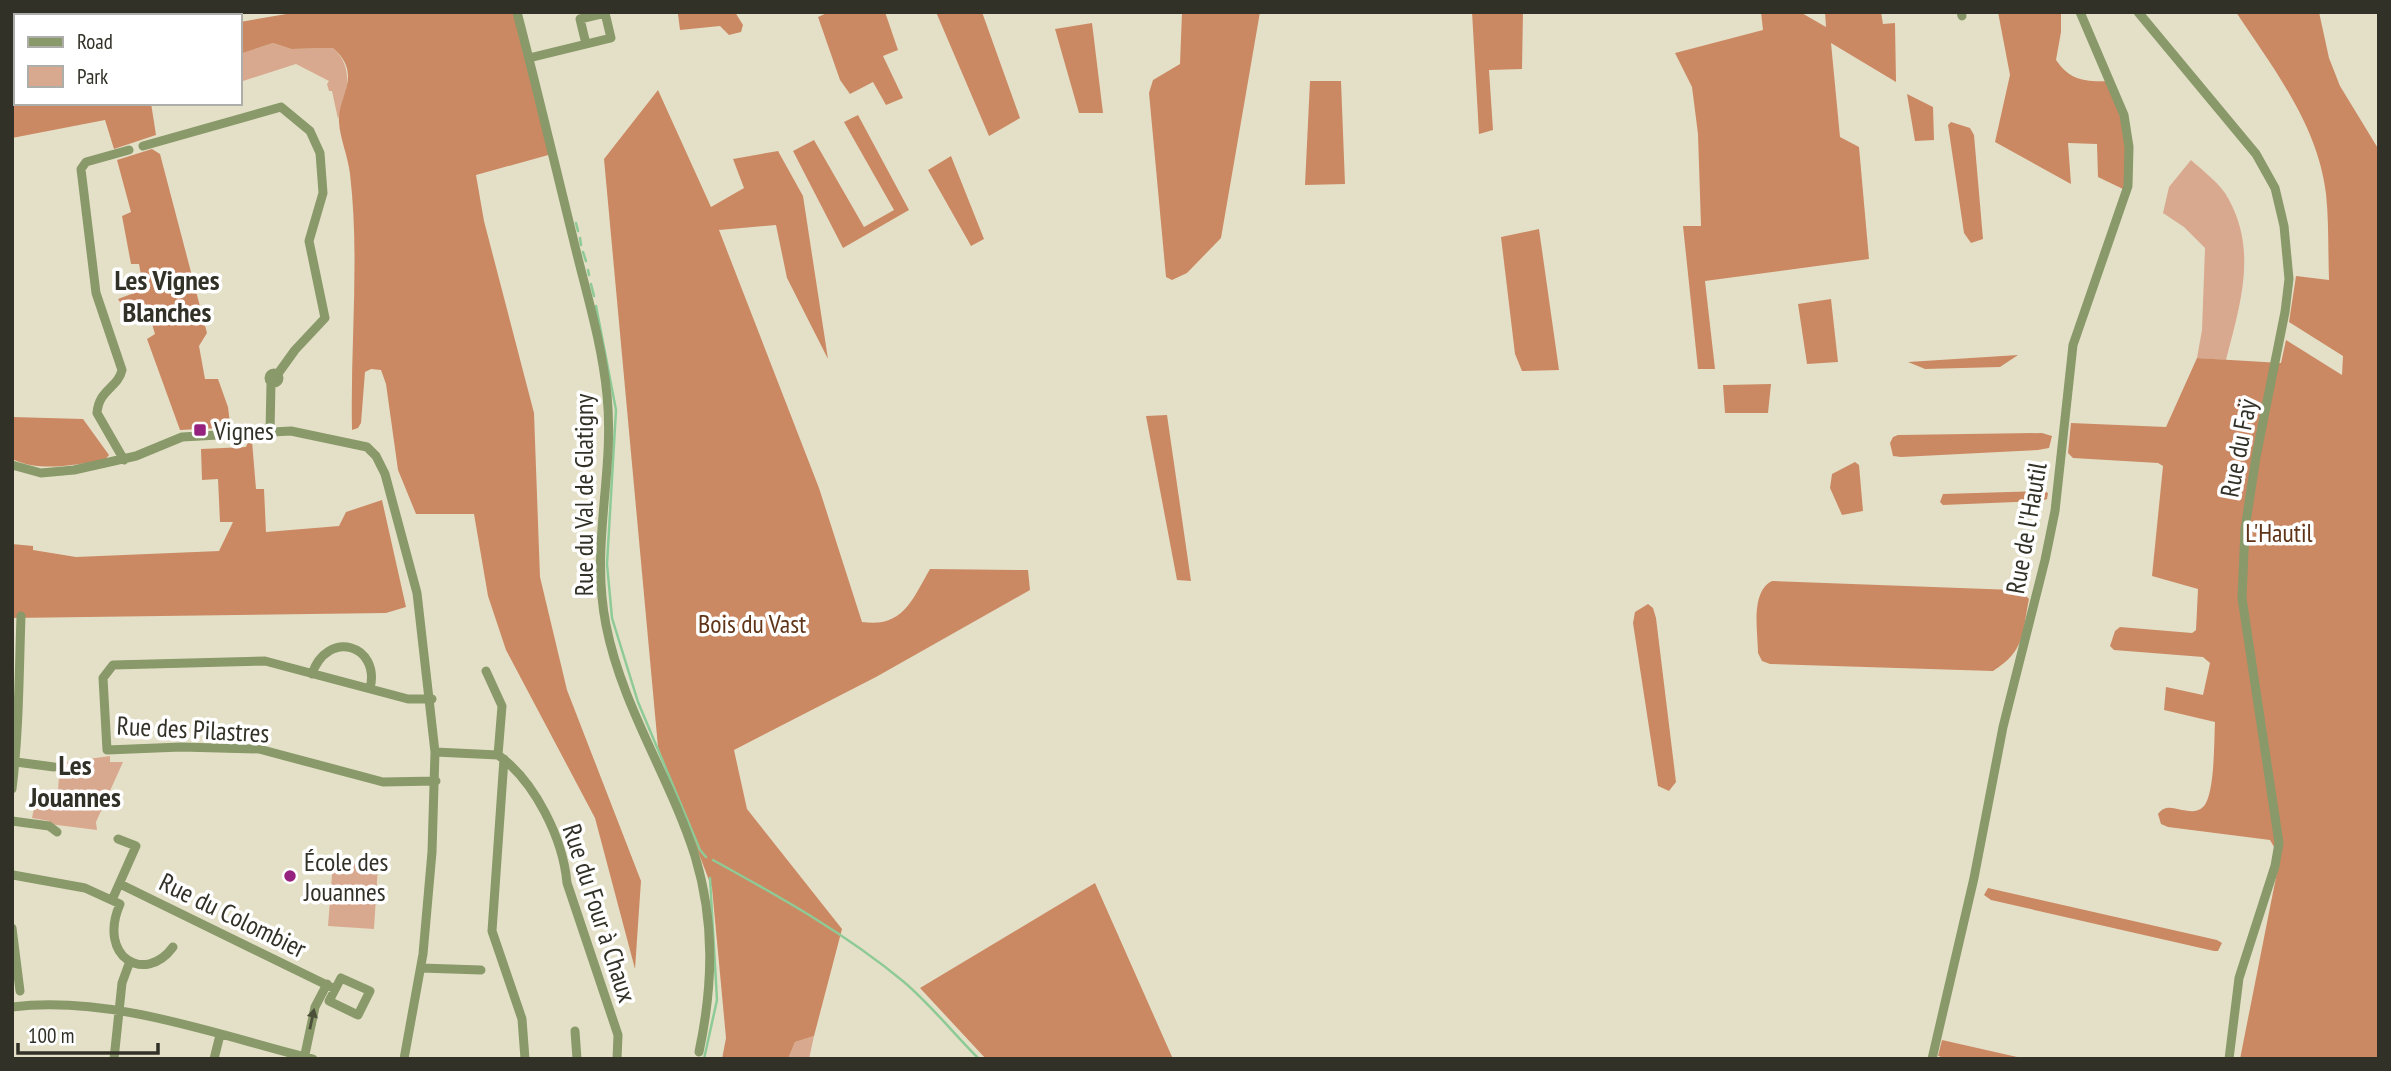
<svg xmlns="http://www.w3.org/2000/svg" width="2391" height="1071" viewBox="0 0 2391 1071" font-family="'PT Sans Narrow',sans-serif">
	<rect width="100%" height="100%" fill="#e4e0c8"/>
	<!-- green -->
	<path fill="#d9a98f" d="M273 43 291 49 333 48C355 67 347 95 338 119L332 91H329L327 84 329 81 296 64 240 82V54Z
		M2191 160C2203 171 2221 184 2228 198 2258 251 2240 305 2226 360L2197 358 2202 330 2205 248 2184 227 2163 213 2169 187Z
		M110 756V762H123L96 822 97 830 49 824V821L32 818 35 803 57 804 60 763Z
		M333 862 378 865 374 929 328 926Z
		M814 1036 809 1059H788L795 1042Z"/>
	<!-- forest -->
	<path fill="#cb8963" d="M106 12H199L200 16H101Z
		M298 12H516L552 154 476 175 484 221 534 413 540 577 567 690 641 881 635 969 595 818 506 650 488 596 474 514H416L398 470 386 384 381 370 371 369 365 372 361 423 358 428 352 430C350 345 360 259 350 174 348 156 340 139 339 122 337 97 364 75 333 48L291 49 273 43 240 54V22Z
		M688 12H735L743 25 741 32 729 35 720 26 680 30 678 14Z
		M829 12H885L898 50 883 56 903 98 886 105 873 82 850 94 840 80 818 17Z
		M936 12H982L1020 118 989 136Z
		M1182 12H1260L1221 238 1187 273 1172 280 1166 277 1149 93 1153 80 1180 64Z
		M1472 12H1523L1522 69 1489 70 1493 130 1479 134Z
		M1761 12H1800L1826 27 1825 12H1881L1883 24 1895 23 1896 82 1831 43 1840 137 1859 147 1869 259 1705 281 1715 369H1698L1683 226H1701L1698 134 1692 87 1675 53 1763 30Z
		M1998 12H2061V32L2056 60C2070 80 2084 82 2108 81 2120 116 2136 152 2123 189L2098 177 2097 144 2068 143 2071 184 1995 142 2010 75Z
		M2236 12H2319L2329 58 2340 86 2379 150V1059H2240L2280 857 2270 840 2168 827 2161 824 2158 814C2165 805 2172 808 2182 810 2189 811 2197 813 2203 807 2215 796 2214 740 2215 722L2164 710 2166 687 2203 695 2210 663 2203 657 2114 650 2110 646 2115 631 2120 627 2192 633 2196 630 2198 589 2152 576 2163 466 2158 463 2073 458 2068 453 2071 423 2166 427 2197 358 2281 363 2286 340 2342 375 2343 356 2289 322 2296 276 2329 280C2328 252 2329 222 2326 194 2318 125 2273 68 2236 12Z
		M1092 23 1103 113H1079L1055 29Z
		M16 36V103H151L156 135 114 149 105 120 12 138V37Z
		M1310 81H1341L1345 184 1305 185Z
		M658 90 711 207 744 188 733 159 778 151 803 196 828 359 787 278 776 225 719 230 819 488 862 622C903 628 912 600 930 569L1028 570 1030 590 876 677 734 750 747 809 842 929 814 1036 795 1042 788 1059H722L726 1038 712 888 658 747 604 159Z
		M1907 94 1933 107 1934 140 1915 141Z
		M858 115 909 210 843 248 793 151 814 140 864 227 894 210 844 122Z
		M1951 122 1970 128 1974 135 1983 239 1971 243 1964 233 1948 125Z
		M152 149 160 154 207 333 199 346 205 379H218L228 407 230 423 219 428 180 430 147 339 155 334 146 304 123 307 118 299 134 293 133 283 142 281 139 264H131L122 216 131 212 117 160Z
		M951 156 984 239 971 246 928 170Z
		M1539 229 1559 370 1522 371 1515 354 1501 237Z
		M1831 299 1838 362 1807 364 1798 304Z
		M2018 355 2000 367 1925 369 1908 362Z
		M1771 384 1768 413H1725L1723 385Z
		M1167 415 1191 581 1177 580 1146 416Z
		M12 417 83 419 109 455 104 461C72 464 42 473 12 459Z
		M2042 433 2052 436 2049 448 2038 450 1901 457 1893 456 1890 443 1893 437 1898 435Z
		M252 441 256 489H264L266 532 339 526 346 512 382 500 406 607 386 613 12 618V544L33 546V550L76 557 219 551 233 522H220L218 479 202 480 201 449 246 447 248 442Z
		M1855 462 1859 465 1863 511 1842 515 1830 488 1832 474Z
		M2044 491 2048 493 2047 499 2042 501 1943 505 1940 502 1943 494Z
		M1772 581 2014 590 2022 592 2029 599C2022 634 2025 651 1993 671L1770 664 1762 661 1758 653C1758 632 1750 592 1772 581Z
		M1648 604 1653 608 1656 618 1676 782 1669 791 1658 786 1633 623 1635 612Z
		M1095 883 1173 1059H986L920 988Z
		M1988 888 2217 940 2222 943 2218 951H2214L1991 900 1984 895Z
		M1942 1040 2026 1059H1948L1938 1056Z"/>
	<g fill="none" stroke-linecap="round" stroke-linejoin="round">
		<!-- stream -->
		<path stroke="#8eca96" stroke-width="2.5" d="M576 223 578 231
			M580 238 581 245
			M583 252 586 261
			M588 270 589 275
			M591 284 594 296
			M596 306 616 410 607 564 612 618 638 702 700 850 706 857
			M713 860C780 897 845 933 904 982 931 1005 954 1034 979 1059
			M704 1059 717 1000 710 878"/>
		<!-- street -->
		<path stroke="#899969" stroke-width="9" d="M517 12C537 89 555 165 574 242 586 292 602 343 607 395 615 473 590 545 606 625 622 707 670 777 695 856 715 922 713 986 699 1052
			M1961 12 1962 16
			M2138 12 2256 154 2275 188 2284 226 2289 279 2285 312 2256 457 2245 529 2242 598 2279 843 2275 866 2239 978 2229 1059
			M529 58 611 38 605 13 580 19 586 44
			M143 146 281 107 310 131 320 153 323 193 309 241 325 318 295 350 277 375
			M269 378a5 5 0 1 1 10 0a5 5 0 1 1-10 0Z
			M270 432 271 383
			M124 460 97 413C99 389 118 388 122 370L96 293 81 169 86 162 129 150
			M12 465 41 473 74 470 136 456 182 437 291 431 367 447 376 456 385 474 417 593 435 752 432 852 423 954 404 1059
			M486 671 502 706 498 755
			M312 674C327 629 381 644 370 689
			M432 699H408L265 661 113 665 103 678 107 750 181 747 259 749 383 782 436 781
			M435 752 498 755C535 781 563 839 567 883L618 1035 617 1059
			M504 759 492 931 522 1019 525 1059
			M16 762 54 767
			M12 789C19 732 19 674 21 616
			M12 821 49 826 57 832
			M13 875 85 888 120 904C97 957 145 985 173 947
			M120 884 335 989
			M112 900 136 846 118 839
			M12 928 20 991
			M421 968 481 970
			M341 978 370 991 358 1015 329 1001Z
			M12 1007C112 995 217 1035 313 1059
			M575 1031 577 1059
			M114 1059 122 983 130 961
			M214 1059 220 1035
			M304 1059 315 1007 327 984
			M1932 1059 1974 878 2003 727 2045 560 2055 511 2073 345 2128 186 2129 147 2124 115 2080 12"/>
	</g>
	<!-- one-way arrows -->
	<defs><path id="oneway-solid" d="M-6-.8H1V-3.2L6.5 0L1 3.2V.8H-6Z" transform="scale(1.75)"/></defs>
	<use fill="#4c503b" href="#oneway-solid" transform="translate(312 1019) rotate(-78)"/>
	<!-- markers -->
	<g fill="#96227f" stroke="#fff" stroke-width="2.5">
		<rect x="193" y="423" width="14" height="14" rx="3.5"/>
		<circle cx="290" cy="876" r="7"/>
	</g>
	<g text-anchor="middle" dominant-baseline="central" stroke-width="7" stroke-linejoin="round" paint-order="stroke">
		<!-- poi labels -->
		<g font-size="26" fill="#323127" stroke="#fff" text-anchor="start">
			<text x="214" y="430">Vignes</text>
			<text x="304" y="861">École des<tspan x="304" dy="30">Jouannes</tspan></text>
		</g>
		<!-- street labels -->
		<g font-size="26" fill="#323127" stroke="#fff">
			<text transform="translate(2238 448) rotate(-79)">Rue du Faÿ</text>
			<text transform="translate(583 495) rotate(-90)">Rue du Val de Glatigny</text>
			<text transform="translate(2026 528) rotate(-80)">Rue de l'Hautil</text>
			<text transform="translate(193 729) rotate(3)">Rue des Pilastres</text>
			<text transform="translate(600 913) rotate(72)">Rue du Four à Chaux</text>
			<text transform="translate(233 915) rotate(26)">Rue du Colombier</text>
		</g>
		<!-- park labels -->
		<g font-size="26" fill="#603418" stroke="#fff">
			<text x="2279" y="532">L'Hautil</text>
			<text x="752" y="623">Bois du Vast</text>
		</g>
		<!-- neighbourhood labels -->
		<g font-size="28" font-weight="bold" fill="#323127" stroke="#fff">
			<text x="167" y="279">Les Vignes<tspan x="167" dy="32">Blanches</tspan></text>
			<text x="75" y="764">Les<tspan x="75" dy="32">Jouannes</tspan></text>
		</g>
	</g>
	<!-- border -->
	<rect width="2391" height="1071" fill="none" stroke="#323127" stroke-width="28"/>
	<!-- legend -->
	<rect x="14" y="14" width="228" height="91" fill="#ffffff" stroke="#adada9" stroke-width="2"/>
	<rect x="28" y="37" width="35" height="10" fill="#899969" stroke="#adada9" stroke-width="2"/>
	<text x="77" y="49" font-size="21" fill="#323127">Road</text>
	<rect x="28" y="66" width="35" height="21" fill="#d9a98f" stroke="#adada9" stroke-width="2"/>
	<text x="77" y="84" font-size="21" fill="#323127">Park</text>
	<!-- scale -->
	<path d="M18 1043v10h140v-10" fill="none" stroke="#323127" stroke-width="3.5"/>
	<text x="28" y="1043" font-size="21" fill="#323127" stroke="#ffffff" stroke-width="5" paint-order="stroke">100 m</text>
</svg>
